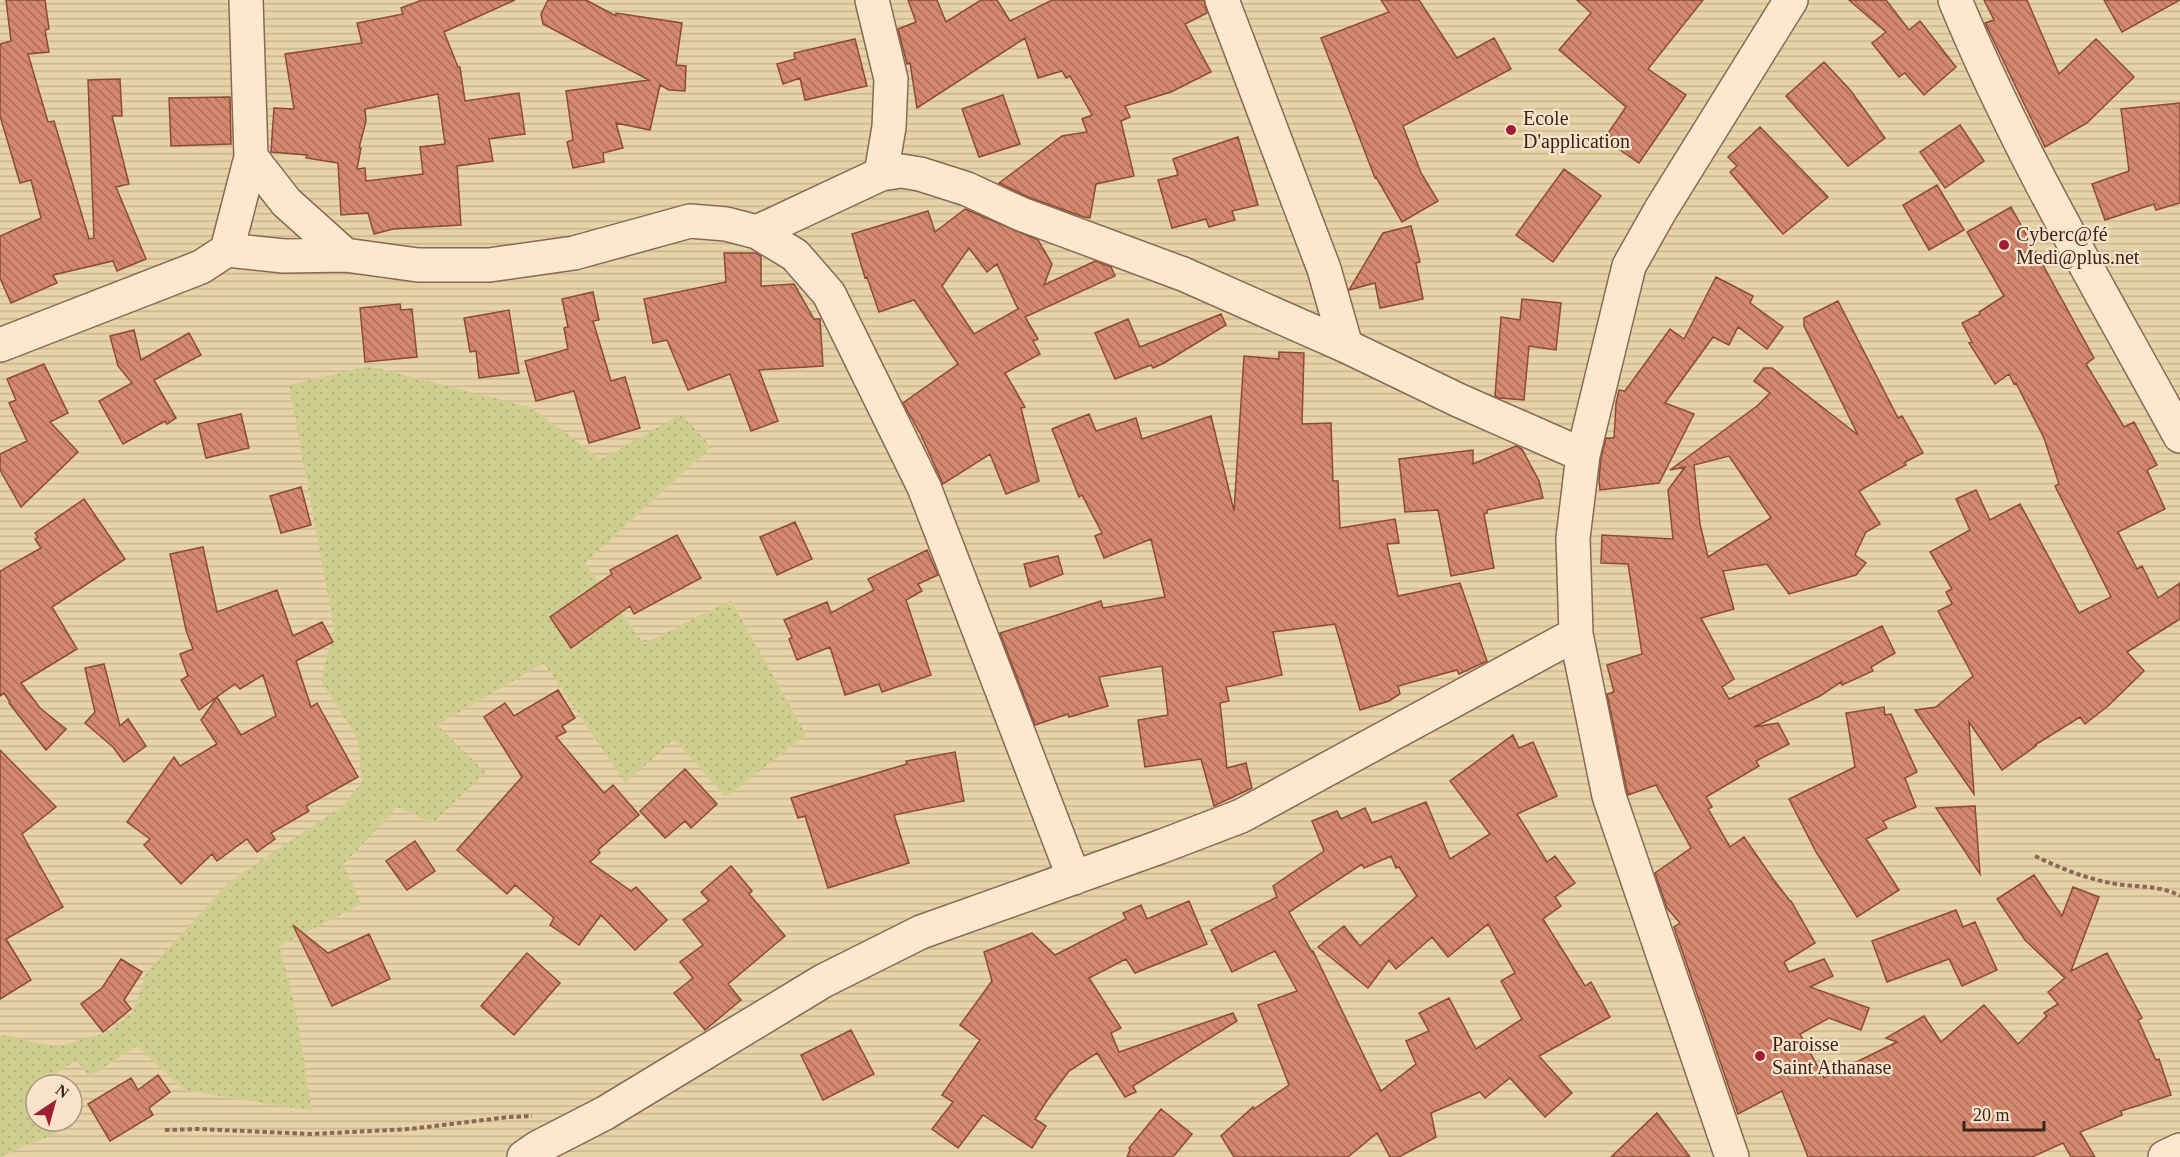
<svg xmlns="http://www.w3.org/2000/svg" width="2180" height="1157" viewBox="0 0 2180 1157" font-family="'Times New Roman',serif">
	<defs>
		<pattern id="farmland-rules" width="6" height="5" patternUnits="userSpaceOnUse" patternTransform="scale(1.5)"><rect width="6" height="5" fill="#e8d3a8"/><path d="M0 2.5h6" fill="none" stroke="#c8b590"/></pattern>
		<pattern id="grass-dots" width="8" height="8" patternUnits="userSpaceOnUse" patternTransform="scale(1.5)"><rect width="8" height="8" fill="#d0ce8e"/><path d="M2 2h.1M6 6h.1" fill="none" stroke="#b3b17a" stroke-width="1.8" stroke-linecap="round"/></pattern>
		<pattern id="building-back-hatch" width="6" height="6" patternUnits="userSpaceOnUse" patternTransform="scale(1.5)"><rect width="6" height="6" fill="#d4886d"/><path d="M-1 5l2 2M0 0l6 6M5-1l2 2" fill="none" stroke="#ad6f59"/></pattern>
	</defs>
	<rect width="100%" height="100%" fill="#f2d9bb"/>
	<!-- farmland -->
	<path fill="url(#farmland-rules)" fill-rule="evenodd" d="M0 0H2180V1157H0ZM36 1085H72V1121H36Z"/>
	<!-- grass -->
	<path fill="url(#grass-dots)" d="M369 366 530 407 601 459 682 414 711 447 585 563 644 644 731 600 806 735 726 797 674 740 625 783 544 663 437 725 486 773 433 823 397 807 343 865 362 904 279 946 294 1000 312 1111 184 1090 137 1046 89 1077 77 1060 53 1075 57 1085H36V1121H71L73 1126 0 1157V1036L4 1035 55 1047 106 1033 133 1012 146 973 229 882 344 805 362 782 358 740 321 680 334 628 289 385Z"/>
	<!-- building -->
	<path fill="url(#building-back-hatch)" stroke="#8c4b37" stroke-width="1.5" fill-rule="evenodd" d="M6 0H45L49 29 45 30 49 52 28 54 48 122 54 121 89 239 94 238 88 80 120 79 122 116H112L129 184 116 187 146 259 117 271 113 261 53 275 57 283 11 303 0 278V236L41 218 31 180 20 183 0 116V44L11 41Z
		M422 0H515L444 32 458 67H460L465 101 519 93 525 134 489 139 493 161 457 166 461 225 393 229 374 234 368 213 341 215 338 163 306 158 307 155 271 152 274 108 294 109 285 54 362 43 357 23 403 14 401 8ZM438 94 445 144 420 147 423 174 366 181 365 168 357 169 361 148H359L366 121 365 109Z
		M548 0H586L616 16V13L682 23 676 65 686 66 685 91 669 90 660 85 650 130 616 123 623 148 603 153 604 162 573 168 567 142 573 140 566 91 649 80 543 24 541 14Z
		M908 0H937L946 22 981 0H997L1010 21 1052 0H1204L1207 13 1185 24 1211 72 1171 92 1125 106 1130 117 1121 121 1134 176 1096 184 1090 218 1084 217 1028 197 999 183 1062 136 1087 132 1082 119 1092 115 1070 76 1066 78 1062 71 1038 78 1025 38 917 108 910 63 907 64 898 29 916 22Z
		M1381 0H1419L1457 58 1494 38 1511 69 1403 126 1421 173 1438 201 1402 222 1376 177 1375 178 1321 38 1389 12Z
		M1577 0H1703L1648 69 1686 95 1639 163 1604 139 1626 107 1559 50 1591 13Z
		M1849 0H1886L1909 30 1920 21 1956 67 1924 95 1905 73 1899 77 1872 43 1886 32Z
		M1984 0H2027L2059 74 2096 39 2134 77 2087 123 2045 147 1985 23 1994 20Z
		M2104 0H2180L2122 32Z
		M855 39 867 86 805 100 800 78 783 84 777 64 795 59 794 53Z
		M1824 62 1851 91 1885 138 1848 166 1786 96Z
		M1003 95 1020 144 979 157 962 109Z
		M230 97 231 144 171 146 169 98Z
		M2180 103V203L2156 210 2154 204 2105 220 2092 184 2129 171 2121 109Z
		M1960 125 1984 161 1945 188 1920 152Z
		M1760 127 1828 197 1783 234 1730 172 1737 166 1728 157Z
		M1238 137 1258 205 1232 211 1235 220 1209 227 1206 219 1172 228 1158 180 1178 175 1173 159Z
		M1564 169 1601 196 1553 262 1516 235Z
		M1937 185 1964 230 1929 250 1903 205Z
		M2011 207 2094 358 2086 364 2124 427 2134 422 2157 465 2147 470 2165 509 2118 532 2137 569 2142 566 2158 598 2180 583V619L2127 652 2144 671 2108 706 2085 724 2080 717 2035 745 2036 746 2002 770 1969 722 1974 794 1915 710 1936 707 1973 676 1938 611 1952 604 1946 592 1952 589 1930 552 1970 530 1956 499 1976 490 1990 520 2020 504 2079 613 2111 597 2055 486 2059 484 2044 438 2016 383 2014 384 2009 374 1995 384 1969 343 1972 342 1962 323 1980 314 1979 312 2004 296 1967 232Z
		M965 209 1038 240 1052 264 1044 285 1095 261 1111 267 1115 276 1025 317 1038 339 1033 341 1040 354 1005 373 1025 407 1021 408 1039 481 1006 494 990 454 943 484 921 435 903 403 958 364 914 300 879 312 867 277 865 278 852 234 928 211 935 232ZM969 248 987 272 997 264 1018 309 974 334 942 286Z
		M1411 226 1420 262 1416 263 1423 299 1380 308 1375 283 1349 290 1383 233Z
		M724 253H755L761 256V286L794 284 814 319H820L823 366 759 370 778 421 751 431 730 374 688 390 667 340 653 343 644 299 726 282Z
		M1716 277 1753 296 1750 303 1783 327 1767 349 1738 327 1729 345 1713 337 1665 403 1694 414 1659 483 1600 490 1599 480 1601 458 1606 438H1614L1616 403 1619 390 1625 391 1670 329 1684 339Z
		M593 292 599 320 593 321 611 381 625 377 640 428 589 443 574 391 536 401 525 361 568 349 564 328 568 327 562 299Z
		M1522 299 1561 303 1556 350 1529 346 1524 400 1499 398 1495 396 1501 317 1520 320Z
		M1838 301 1898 418 1902 416 1923 453 1905 462 1906 465 1859 491 1880 524 1866 532 1855 555 1866 563 1856 575 1789 594 1767 564 1723 571 1734 609 1701 618 1734 679 1722 687 1729 699 1882 626 1895 653 1871 667 1873 671 1842 685 1841 682 1820 696 1754 727 1778 723 1789 744 1756 761 1759 766 1706 797 1712 807 1708 809 1730 847 1744 837 1773 879 1790 901H1791L1815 943 1784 962 1789 972 1824 959 1833 976 1810 987 1869 1008 1861 1030 1829 1018 1800 1034 1824 1078 1897 1042 1886 1038 1924 1016 1941 1042 1984 1005 2018 1044 2047 1016 2044 1013 2058 1004 2048 992 2065 978 2025 940 1997 899 2034 875 2062 916 2073 887 2099 897 2071 971 2107 953 2142 1018 2138 1020 2156 1060 2159 1059 2171 1095 2121 1111 2122 1115 2080 1132 2095 1157H2071L2063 1143 2032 1157H1808L1782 1091 1738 1114 1674 927 1680 923 1667 908 1655 873 1691 848 1656 785 1628 795 1627 791 1607 694 1614 692 1607 665 1642 654 1628 564 1601 563 1602 535 1673 539 1668 490 1685 467 1670 470 1757 406 1770 393 1754 381 1764 368H1772L1858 435 1804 326V318ZM1729 456 1771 518 1708 557 1700 524 1694 465Z
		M400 304 401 310 412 309 417 357 365 362 360 308Z
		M509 310 519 373 479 378 476 351 470 352 464 318Z
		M1221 314 1226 325 1164 363 1153 368 1151 365 1115 379 1095 333 1128 319 1140 347Z
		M134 330 141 360 189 333 201 355 154 380 176 418 167 424 165 421 123 444 99 401 132 383 118 366 110 336Z
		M1279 352 1304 353 1302 424 1331 423 1333 481H1338L1340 528 1395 519 1399 543 1387 544 1398 596 1460 583 1487 661 1459 674 1457 670 1398 686 1400 694 1389 701 1360 710 1335 624 1273 632 1282 675 1226 687 1229 701 1220 703 1227 768 1246 763 1252 788 1214 806 1201 759 1145 767 1138 720 1168 715 1162 666 1099 677 1108 706 1069 717 1068 714 1035 725 1000 633 1101 601 1103 608 1165 597 1151 539 1104 558 1095 536 1102 533 1082 495 1079 497 1052 429 1089 414 1096 431 1136 418 1142 439 1211 416 1234 511 1244 356 1279 359Z
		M44 364 68 413 50 422 78 452 21 507 0 470V454L27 441 9 403 16 400 7 379Z
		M241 414 249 448 206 458 198 424Z
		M1516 446 1522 449 1539 481 1543 498 1487 510V513L1484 514 1494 568 1451 576 1438 510 1405 512 1399 459 1473 450V464Z
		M301 487 311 525 281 533 270 496Z
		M84 499 125 559 52 607 77 649 21 683 40 708 66 729 46 750 9 703 10 702 4 693 0 696V571L41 548 35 539 38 537 35 533Z
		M795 522 812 559 777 575 760 537Z
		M677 535 701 578 634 614 630 606 571 648 550 617 612 574 610 570Z
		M203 547 217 612 277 590 293 636 322 622 333 642 296 661 311 707 317 703 358 777 306 806 309 811 271 833 275 839 257 852 247 839 217 861 212 854 181 884 144 845 150 839 127 822 174 757 180 766 217 744 201 720 217 697 241 735 276 716 263 675 240 689 235 684 199 710 181 680 188 676 180 654 193 649 186 630 170 554Z
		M927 550 938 575 918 584 922 591 906 600 931 675 882 692 879 684 845 695 830 647 797 660 789 639 792 637 784 620 827 602 831 613 874 590 868 579Z
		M1058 556 1063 574 1030 587 1024 564Z
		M104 664 120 726 128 719 146 746 124 762 113 747 85 723 95 712 85 668Z
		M558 690 575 718 562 726 566 732 556 737 604 793 613 785 639 815 598 850 600 853 590 862 631 891 636 887 667 920 635 950 601 915 579 945 550 925 554 918 515 885 507 894 457 850 522 777 484 717 505 703 514 716Z
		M1884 707 1885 715 1891 714 1917 772 1905 778 1916 807 1883 821 1887 828 1866 839 1899 890 1857 917 1816 852 1789 799 1855 767 1846 713Z
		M1513 735 1519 748 1533 742 1557 796 1517 814 1547 862 1555 856 1575 883 1555 897 1561 906 1543 919 1585 986 1591 982 1610 1017 1539 1056 1572 1093 1545 1117 1510 1078 1485 1098 1480 1092 1431 1113 1436 1137 1399 1157H1390L1377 1133 1348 1157H1234L1221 1136 1253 1107 1254 1109 1289 1085 1258 1005 1297 991 1275 951 1232 972 1211 930 1277 897 1273 886 1324 851 1312 821 1337 811 1341 819 1365 808 1372 823 1426 802 1450 859 1490 834 1450 781ZM1391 856 1396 868 1399 867 1417 896 1360 946 1344 926 1318 947 1368 988 1389 960 1396 969 1432 937 1448 957 1488 924 1515 973 1501 981 1522 1019 1476 1049 1449 998 1419 1013 1429 1031 1406 1041 1416 1064 1381 1091 1313 951 1312 952 1289 912 1362 864 1364 868Z
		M0 750 56 807 22 834 63 907 6 939 31 980 0 999Z
		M955 752 964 801 894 815 909 863 828 888 805 816 798 818 791 798 907 764 906 761Z
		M685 769 717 804 691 828 685 821 665 838 640 811Z
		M1975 806 1980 874 1936 808Z
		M415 841 435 871 407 890 386 861Z
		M731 866 752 891 749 894 785 936 728 984 741 1000 705 1030 674 993 693 978 680 962 703 945 683 920 709 901 701 892Z
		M1189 901 1207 944 1135 973 1126 959 1089 978 1121 1028 1111 1033 1119 1052 1233 1013 1237 1021 1133 1086 1136 1092 1125 1097 1097 1053 1069 1071 1048 1099 1035 1119 1046 1126 1032 1148 983 1115 958 1148 932 1129 953 1102 942 1095 980 1040 960 1025 992 981 984 952 1032 933 1055 955 1126 919 1123 913 1141 905 1147 919Z
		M1956 910 1963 927 1975 922 1997 970 1962 986 1949 959 1887 982 1872 941Z
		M293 925 328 953 369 934 390 979 332 1006Z
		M527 953 560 983 514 1035 481 1006Z
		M121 959 142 972 124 1000 131 1009 103 1032 81 1004 102 988Z
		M851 1030 874 1074 823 1100 801 1055Z
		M158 1075 170 1092 149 1108 153 1115 110 1141 88 1104 131 1078 138 1090Z
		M1161 1109 1192 1134 1173 1157H1127L1130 1150 1129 1148Z
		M1657 1113 1690 1157H1611Z"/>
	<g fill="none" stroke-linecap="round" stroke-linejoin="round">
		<!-- minor casing -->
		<g stroke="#8a6853" stroke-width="36">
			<path id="minor" d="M246 0 251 157 286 202 345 255 418 265H489L574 253 690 221 726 224 757 232 795 255 829 294 924 487 1074 878
				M872 0 891 79 889 127 881 174
				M1222 0 1324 269 1346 346
				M1955 0C2017 151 2102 293 2180 436
				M757 232 881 174 901 171 920 174 967 189 1021 214 1183 274 1346 346 1458 400 1583 455
				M227 250 251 157
				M0 345 201 267 227 250 284 256 345 255
				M524 1157 537 1148 605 1113 823 981 921 932 1160 847 1241 816 1576 634
				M1732 1157 1609 796 1576 634 1573 538 1583 455 1629 266 1660 211 1791 0
				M2165 1157 2180 1150"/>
		</g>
		<!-- path -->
		<path stroke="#8a6853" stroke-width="4" stroke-dasharray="4.5 3" stroke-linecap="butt" d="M2035 856C2060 868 2084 878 2111 883 2134 888 2158 884 2180 896
			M165 1130 199 1129 311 1134 410 1129 509 1117 532 1116"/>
		<!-- minor -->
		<use href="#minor" stroke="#fce7cf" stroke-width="33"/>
	</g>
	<!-- markers -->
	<g fill="#9f1e33" stroke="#f9e4cb" stroke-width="2">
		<circle cx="1511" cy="130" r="6"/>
		<circle cx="2004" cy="245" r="6"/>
		<circle cx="1760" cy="1056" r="6"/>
	</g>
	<g text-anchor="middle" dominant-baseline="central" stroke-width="4.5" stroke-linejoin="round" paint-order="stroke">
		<!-- poi labels -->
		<g font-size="20" fill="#38241a" stroke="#f9e4cb" text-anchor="start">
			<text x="1523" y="118">Ecole<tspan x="1523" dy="23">D'application</tspan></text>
			<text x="2016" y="234">Cyberc@fé<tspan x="2016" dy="23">Medi@plus.net</tspan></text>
			<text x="1772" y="1044">Paroisse<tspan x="1772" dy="23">Saint Athanase</tspan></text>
		</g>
	</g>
	<!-- north arrow -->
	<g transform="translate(54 1103) rotate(36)"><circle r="28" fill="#f9e4cb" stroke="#ac9784" stroke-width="1.5"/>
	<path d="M0-4.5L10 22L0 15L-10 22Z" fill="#9f1e33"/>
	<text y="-9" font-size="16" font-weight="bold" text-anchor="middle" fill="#38241a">N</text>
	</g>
	<!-- scale -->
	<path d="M1964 1121v9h80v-9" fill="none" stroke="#38241a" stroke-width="3"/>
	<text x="1973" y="1121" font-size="18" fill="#38241a" stroke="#f9e4cb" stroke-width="4.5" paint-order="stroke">20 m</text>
</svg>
